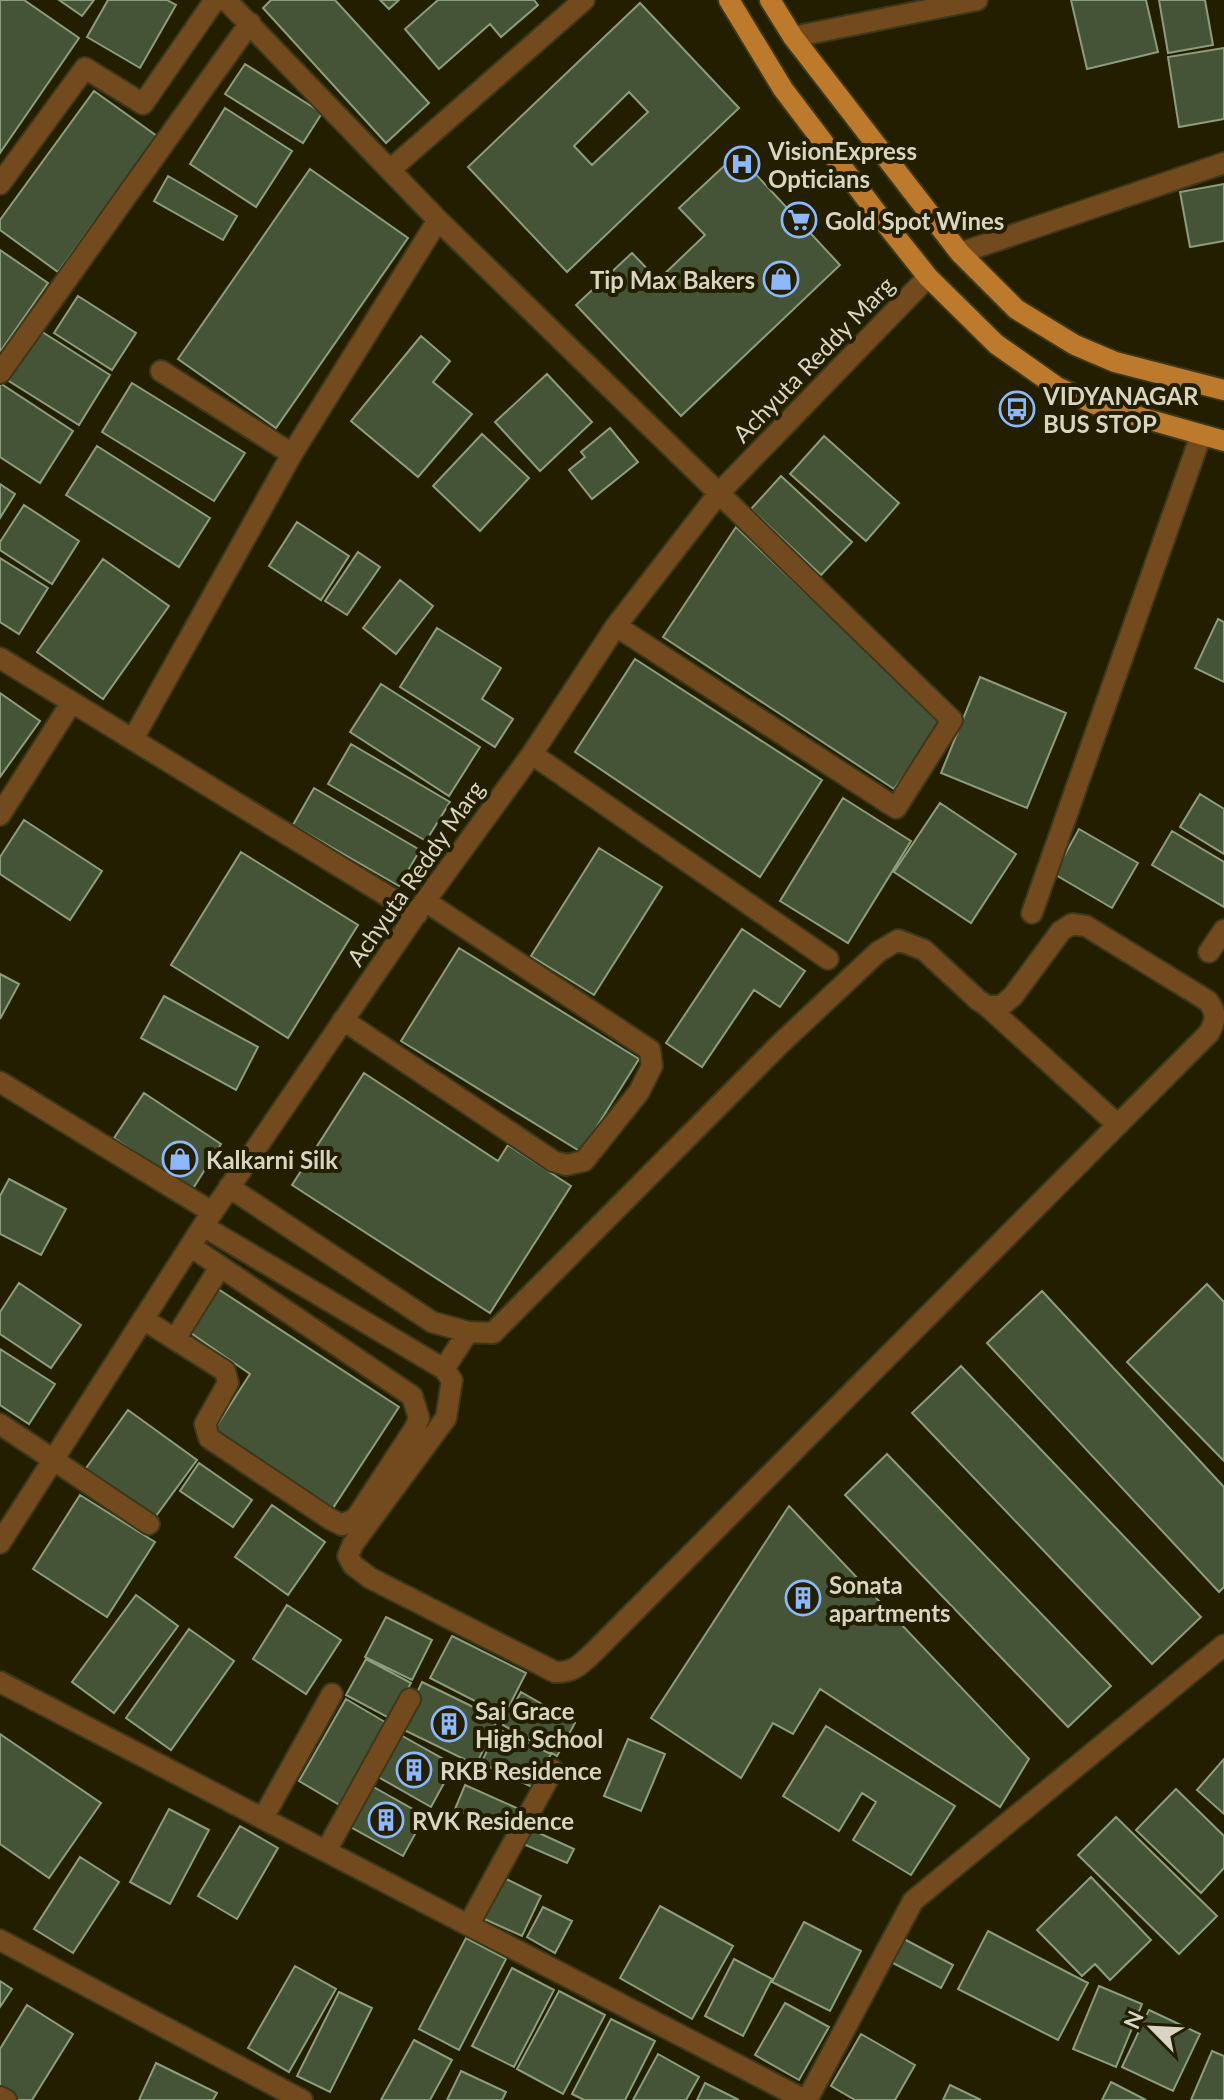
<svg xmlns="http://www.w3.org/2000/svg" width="1224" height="2100" viewBox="0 0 1224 2100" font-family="Lato,sans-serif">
	<rect width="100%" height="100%" fill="#241e00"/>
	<!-- building -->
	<path fill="#455437" stroke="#8c9d7d" stroke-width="2" fill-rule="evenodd" d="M0 0H24L79 38 0 153Z
		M59 0H94L82 16Z
		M108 0H167L176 5 140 68 87 37Z
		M271 0H335L429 103 386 143 263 8Z
		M380 0H399L389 9Z
		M438 0H534L538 5 501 37 490 24 439 69 405 29Z
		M1071 0H1146L1158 52 1087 69Z
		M1159 0H1205L1213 45 1168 53Z
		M640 3 739 108 567 272 468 167ZM629 92 648 112 592 165 574 146Z
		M1224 48V119L1179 127 1168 57Z
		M245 64 322 113 303 143 225 94Z
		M94 91 157 136 58 272 0 230V220Z
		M225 108 292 151 256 207 190 164Z
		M737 154 840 265 681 416 576 305 632 253 658 280 705 235 679 208Z
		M310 169 408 238 276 428 178 359Z
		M168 176 237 216 223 240 154 201Z
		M1224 184V241L1190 247 1180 192Z
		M0 250 48 283 0 352Z
		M78 296 136 333 112 370 54 333Z
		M36 328 110 375 79 425 4 378Z
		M421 336 450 361 433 382 472 414 418 477 351 421Z
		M547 374 592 422 540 471 495 422Z
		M0 383 73 431 40 483 0 457Z
		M132 383 245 453 214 501 102 432Z
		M610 428 638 462 592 499 569 470 585 457 581 452Z
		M482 434 529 478 480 531 433 486Z
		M824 436 899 503 866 541 790 474Z
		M97 446 210 518 179 567 66 495Z
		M781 476 852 542 821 575 751 509Z
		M0 484 15 494 0 518Z
		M24 505 79 541 52 584 0 550V542Z
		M297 522 349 556 321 600 269 566Z
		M736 527 942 722 894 789 663 637Z
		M358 552 380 567 347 615 325 601Z
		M0 558 48 588 19 634 0 622Z
		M103 559 169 606 103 699 37 652Z
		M400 580 433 606 396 654 363 628Z
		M1218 619 1224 622V682L1195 668Z
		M437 628 501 668 482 699 513 719 495 747 400 687Z
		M635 659 822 780 760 877 575 752Z
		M980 677 1066 713 1027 808 941 773Z
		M381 684 480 747 449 796 350 732Z
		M0 693 40 721 0 777Z
		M351 744 450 802 426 841 328 784Z
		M314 788 420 850 399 886 293 825Z
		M1200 794 1224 809V854L1180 827Z
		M843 798 911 841 848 943 780 901Z
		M940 803 1016 854 971 923 894 872Z
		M24 820 102 871 70 920 0 874V857Z
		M1079 829 1138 863 1112 908 1054 874Z
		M1172 831 1224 862V907L1152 865Z
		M599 848 662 887 594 995 531 956Z
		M241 852 358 925 288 1038 171 965Z
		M742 929 805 971 780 1007 754 990 702 1067 666 1043Z
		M459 948 639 1059 581 1152 401 1041Z
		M0 974 19 984 0 1019Z
		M164 996 258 1047 236 1090 141 1038Z
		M364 1073 498 1161 508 1145 571 1186 490 1313 292 1185Z
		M144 1093 221 1144 192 1190 114 1138Z
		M9 1179 66 1209 41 1255 0 1234V1196Z
		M19 1283 81 1325 51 1368 0 1334V1312Z
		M1207 1284 1224 1302V1461L1127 1362Z
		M215 1287 399 1407 333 1508 214 1430 250 1374 188 1331Z
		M1042 1291 1224 1487V1587L1219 1592 987 1343Z
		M0 1349 55 1384 29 1424 0 1405Z
		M961 1366 1201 1617 1152 1664 912 1413Z
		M128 1410 197 1460 153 1520 84 1471Z
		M887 1454 1111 1686 1068 1727 845 1495Z
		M199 1463 252 1500 233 1527 180 1491Z
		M80 1495 155 1542 107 1617 33 1569Z
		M272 1505 325 1542 288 1595 235 1557Z
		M789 1506 1029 1759 1000 1807 820 1689 793 1734 773 1723 741 1778 651 1718Z
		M136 1595 178 1626 114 1713 72 1682Z
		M287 1605 341 1640 306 1694 253 1659Z
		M386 1617 432 1640 412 1680 365 1657Z
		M189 1629 234 1661 171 1750 126 1718Z
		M452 1636 526 1673 504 1716 430 1678Z
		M366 1659 411 1683 391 1719 346 1695Z
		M422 1682 498 1719 476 1765 400 1728Z
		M521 1692 575 1723 557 1756 503 1725Z
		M346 1699 390 1725 343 1807 299 1781Z
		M826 1726 955 1806 911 1875 853 1840 876 1802 862 1793 839 1831 783 1796Z
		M498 1729 551 1754 534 1788 481 1763Z
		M397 1733 454 1765 431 1807 373 1774Z
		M0 1734 101 1803 49 1878 0 1844Z
		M628 1739 665 1754 641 1811 604 1796Z
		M1224 1759V1814L1197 1790Z
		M370 1785 425 1816 403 1856 347 1825Z
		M465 1785 519 1809 508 1833 455 1809Z
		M1176 1789 1224 1836V1868L1201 1893 1136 1830Z
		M169 1809 209 1830 170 1904 130 1882Z
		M1116 1817 1217 1916 1179 1954 1078 1855Z
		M240 1826 278 1848 237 1919 198 1896Z
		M528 1828 574 1849 567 1863 521 1843Z
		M80 1857 119 1882 73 1953 34 1929Z
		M502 1877 541 1896 522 1936 482 1918Z
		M1091 1877 1151 1940 1110 1980 1095 1964 1082 1976 1037 1930Z
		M660 1906 733 1946 692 2019 620 1978Z
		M543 1907 572 1921 555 1953 527 1937Z
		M804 1922 861 1951 830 2011 772 1982Z
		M988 1931 1088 1983 1058 2040 958 1989Z
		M466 1938 506 1959 459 2050 419 2029Z
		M904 1939 953 1965 941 1988 891 1962Z
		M734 1959 772 1979 743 2036 705 2016Z
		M295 1966 336 1989 289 2072 248 2048Z
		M512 1968 554 1990 514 2067 472 2046Z
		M0 1981 12 1989 0 2007Z
		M1099 1986 1142 2004 1116 2067 1073 2049Z
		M559 1991 605 2015 563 2094 517 2069Z
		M339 1992 372 2008 330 2092 297 2076Z
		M785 2003 829 2027 799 2080 755 2055Z
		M27 2005 73 2034 32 2100H17L0 2089V2049Z
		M1149 2010 1200 2034 1173 2091 1122 2067Z
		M611 2019 655 2041 625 2100H584L572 2094Z
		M861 2034 915 2065 895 2100H855L831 2086Z
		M414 2040 452 2060 430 2100H381Z
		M1212 2051 1224 2056V2100H1191Z
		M658 2054 699 2077 686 2100H633Z
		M156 2063 217 2093 213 2100H139Z
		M461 2071 506 2092 502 2100H447Z
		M1111 2082 1146 2100H1102Z
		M705 2083 739 2100H697Z
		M950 2085 981 2100H943Z"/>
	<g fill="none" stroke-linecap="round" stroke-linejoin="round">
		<!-- minor casing -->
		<g stroke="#3d381b" stroke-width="24">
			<path id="minor" d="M226 0 438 220 952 720 896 808 616 626
				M793 37 977 0
				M391 169 584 0
				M0 184 85 68 143 104 215 0
				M960 253 1224 163
				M161 371 292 454
				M0 373 250 23
				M0 658 417 914
				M133 739 292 454 438 220
				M532 754 828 959
				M0 815 72 702
				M1032 913 1201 435
				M1209 952 1224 930
				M987 1006 1118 1125
				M343 1020 553 1161 566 1165 584 1161 639 1092 652 1066 650 1050 425 901
				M0 1082 212 1212
				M203 1226 444 1369 452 1380 446 1418 353 1544 348 1556 353 1565 370 1578 555 1672C574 1673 581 1664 594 1652L1209 1033C1216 1020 1217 1013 1208 1001L1086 926 1072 924 1061 931 1013 996 1001 1006H987L978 1000 924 950 898 940 878 952 780 1044 493 1333 468 1332 432 1322 229 1187
				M143 1319 225 1371 228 1383 205 1424 209 1438 330 1519 342 1525 356 1518 415 1428 419 1418 412 1396 190 1246
				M175 1339 220 1267
				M444 1369 468 1332
				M0 1424 149 1524
				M0 1543 203 1226 425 901 532 754 616 626 719 493 928 277
				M0 1682 805 2100
				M263 1818 332 1694
				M326 1851 410 1699
				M469 1924 553 1770
				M0 1940 302 2100
				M0 2097 6 2100
				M807 2100 913 1901 1224 1645"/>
		</g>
		<!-- major casing -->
		<g stroke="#3d381b" stroke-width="24">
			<path id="major" d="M729 0 783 89 877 213 928 277 996 344 1057 387 1094 404 1224 441
				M770 0 793 37 960 253 1016 309 1075 345 1115 362 1224 390"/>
		</g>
		<!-- minor -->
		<use href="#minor" stroke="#734a1d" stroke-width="20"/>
		<!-- major -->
		<use href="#major" stroke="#be7a2c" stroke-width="20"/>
	</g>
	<!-- icons -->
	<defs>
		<g id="hospital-ring" transform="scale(1.8)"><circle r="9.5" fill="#241e00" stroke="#8eb8fd" stroke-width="1.5"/><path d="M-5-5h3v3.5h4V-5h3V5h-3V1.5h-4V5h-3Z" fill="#8eb8fd"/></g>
		<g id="supermarket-ring" transform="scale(1.8)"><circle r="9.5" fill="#241e00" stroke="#8eb8fd" stroke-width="1.5"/><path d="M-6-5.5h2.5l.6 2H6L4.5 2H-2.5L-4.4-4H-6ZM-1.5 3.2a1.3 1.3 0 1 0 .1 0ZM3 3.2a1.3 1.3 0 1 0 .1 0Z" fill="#8eb8fd"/></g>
		<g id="shop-ring" transform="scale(1.8)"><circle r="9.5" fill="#241e00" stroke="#8eb8fd" stroke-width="1.5"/><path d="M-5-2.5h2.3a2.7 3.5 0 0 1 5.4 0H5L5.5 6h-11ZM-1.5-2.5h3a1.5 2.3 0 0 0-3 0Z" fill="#8eb8fd"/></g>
		<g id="bus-ring" transform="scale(1.8)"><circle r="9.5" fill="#241e00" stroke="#8eb8fd" stroke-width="1.5"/><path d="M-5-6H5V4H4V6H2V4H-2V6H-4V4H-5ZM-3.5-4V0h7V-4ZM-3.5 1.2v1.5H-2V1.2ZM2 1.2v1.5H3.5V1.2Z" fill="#8eb8fd"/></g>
		<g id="building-ring" transform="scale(1.8)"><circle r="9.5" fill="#241e00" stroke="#8eb8fd" stroke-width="1.5"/><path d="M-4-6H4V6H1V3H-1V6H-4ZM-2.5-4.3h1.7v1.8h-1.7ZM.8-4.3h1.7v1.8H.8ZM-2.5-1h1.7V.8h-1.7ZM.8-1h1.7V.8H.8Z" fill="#8eb8fd"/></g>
	</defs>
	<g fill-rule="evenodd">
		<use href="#hospital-ring" x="742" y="164"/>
		<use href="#supermarket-ring" x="799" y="220"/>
		<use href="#shop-ring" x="781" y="279"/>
		<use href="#bus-ring" x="1017" y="409"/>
		<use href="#shop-ring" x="180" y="1159"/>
		<use href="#building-ring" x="803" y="1598"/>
		<use href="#building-ring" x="449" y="1724"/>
		<use href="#building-ring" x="414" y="1770"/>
		<use href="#building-ring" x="386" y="1820"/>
	</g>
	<g text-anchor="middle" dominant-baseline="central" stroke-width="8" stroke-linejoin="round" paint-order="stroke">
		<!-- poi labels -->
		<g font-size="24" font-weight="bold" fill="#d8d5c3" stroke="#241e00" text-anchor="start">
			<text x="768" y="150">VisionExpress<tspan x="768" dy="28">Opticians</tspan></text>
			<text x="825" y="220">Gold Spot Wines</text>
			<text x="755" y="279" text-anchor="end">Tip Max Bakers</text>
			<text x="1043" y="395">VIDYANAGAR<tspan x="1043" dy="28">BUS STOP</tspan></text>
			<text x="206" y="1159">Kalkarni Silk</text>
			<text x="829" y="1584">Sonata<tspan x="829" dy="28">apartments</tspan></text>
			<text x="475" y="1710">Sai Grace<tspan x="475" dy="28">High School</tspan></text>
			<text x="440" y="1770">RKB Residence</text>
			<text x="412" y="1820">RVK Residence</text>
		</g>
		<!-- street labels -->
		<g font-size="24" fill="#d8d5c3" stroke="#241e00">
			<text transform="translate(813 359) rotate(-46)">Achyuta Reddy Marg</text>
			<text transform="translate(415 873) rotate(-55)">Achyuta Reddy Marg</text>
		</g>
	</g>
	<!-- north arrow -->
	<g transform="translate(1152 2028) rotate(294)" stroke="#241e00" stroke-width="6" paint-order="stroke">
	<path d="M0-6L14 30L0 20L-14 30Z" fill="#d8d5c3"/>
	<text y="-12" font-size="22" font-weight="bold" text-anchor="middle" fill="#d8d5c3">N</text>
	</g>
</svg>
